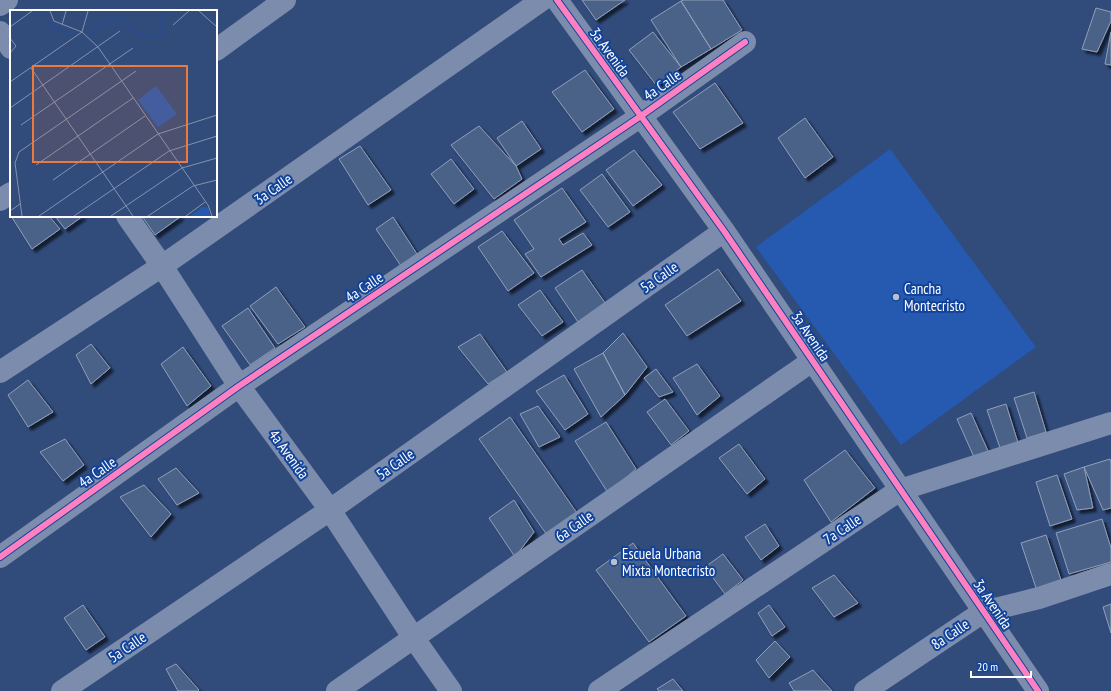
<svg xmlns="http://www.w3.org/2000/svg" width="1111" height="691" viewBox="0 0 1111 691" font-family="'PT Sans Narrow',sans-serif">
	<defs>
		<filter id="shadow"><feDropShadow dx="3.5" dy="3.5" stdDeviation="1" flood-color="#0009"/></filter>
	</defs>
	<rect width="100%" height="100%" fill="#314b7b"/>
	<!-- green -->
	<path fill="#2659b0" d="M890 149 1036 347 901 445 756 247Z"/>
	<!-- building -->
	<path fill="#4c6288" stroke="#909fba" filter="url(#shadow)" d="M582 0H625L596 20Z
		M684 0H723L742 30 711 49 681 1Z
		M681 1 711 49 681 67 651 20Z
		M1096 8 1111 12V21L1097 52 1082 49Z
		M653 32 681 67 657 86 629 50Z
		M1111 32V65L1105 64Z
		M585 70 614 109 582 132 552 92Z
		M715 83 743 123 700 149 673 112Z
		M805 118 833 157 805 178 778 138Z
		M522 121 541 149 516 166 497 138Z
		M479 126 516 166 522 179 494 199 451 145Z
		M360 146 391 190 368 205 339 159Z
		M634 150 662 185 633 206 606 170Z
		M451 159 474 189 454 204 431 174Z
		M602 174 630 212 608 227 580 190Z
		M562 188 586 222 559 239 563 245 583 233 592 245 541 277 525 254 534 249 514 220Z
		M11 216H49L60 229 32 249Z
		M55 216H83L65 229Z
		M142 216H180V217L155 235Z
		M393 217 417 254 401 266 376 229Z
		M502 231 534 273 508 291 478 247Z
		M718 269 741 301 687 336 665 305Z
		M582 270 608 307 580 325 555 288Z
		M276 287 305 327 278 344 250 306Z
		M540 290 563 322 542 336 518 305Z
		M248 308 275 348 250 365 222 326Z
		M623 333 647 367 625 395 603 353Z
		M480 334 507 372 488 384 458 347Z
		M91 344 110 368 91 384 76 355Z
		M183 347 211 386 187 406 161 364Z
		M603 353 625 395 601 417 574 369Z
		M697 364 720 396 697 415 673 378Z
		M656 369 673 392 659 397 644 378Z
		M564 375 588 414 565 430 536 391Z
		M28 380 53 412 28 427 8 395Z
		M1034 392 1046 432 1027 438 1014 398Z
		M665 399 689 431 671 445 647 412Z
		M1006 404 1018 443 1000 448 987 410Z
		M538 406 560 437 539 447 520 414Z
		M971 413 988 451 974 457 957 419Z
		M510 417 577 513 547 535 479 439Z
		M606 422 636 469 608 493 575 441Z
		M65 439 84 465 63 481 40 452Z
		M739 444 765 479 747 494 719 458Z
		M845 450 875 488 831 522 804 480Z
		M1110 459 1111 463V508L1103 510 1084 467Z
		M1084 467 1093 508 1077 510 1064 474Z
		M176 468 199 493 177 505 158 479Z
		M1057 475 1072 519 1050 526 1036 482Z
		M144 485 171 514 151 537 120 497Z
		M514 500 534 532 515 557 489 518Z
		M1102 519 1111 548V562L1069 574 1056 533Z
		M765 524 779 546 761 560 745 537Z
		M1046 535 1062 583 1037 591 1021 543Z
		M633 543 686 616 649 642 596 570Z
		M723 554 743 580 725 594 705 567Z
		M834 575 858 603 834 617 812 588Z
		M1111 604V633L1103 607Z
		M83 605 105 637 86 650 64 618Z
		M769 605 785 627 772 636 758 613Z
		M775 641 790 657 769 678 756 660Z
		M176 664 199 690 198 691H178L166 669Z
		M813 670 832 691H794L789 683Z
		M673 679 683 691H659L657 689Z"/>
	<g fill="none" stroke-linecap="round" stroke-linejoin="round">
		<!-- minor -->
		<path stroke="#7c8cad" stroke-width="22" d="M557 0 724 231 1038 691
			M0 5 7 0
			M0 32 11 48
			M216 50 285 0
			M0 200 11 193
			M127 216 162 266 239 386 330 510 413 637 451 691
			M0 372 162 266 542 0
			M0 557 239 386 641 116 745 42
			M62 691 330 510 724 231
			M337 691 812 361
			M599 691 900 490 1111 423
			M865 691 983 612 1039 598 1111 574"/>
		<!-- cycleway casing -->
		<g stroke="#12439a" stroke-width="8">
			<path id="cycleway" d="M557 0 724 231 1038 691
				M0 557 239 386 641 116 745 42"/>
		</g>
		<!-- cycleway -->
		<use href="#cycleway" stroke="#ff80c0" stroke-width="6"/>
	</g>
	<!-- markers -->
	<g fill="#b7c0d1" stroke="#12439a" stroke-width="1.5">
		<circle cx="896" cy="297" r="4"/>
		<circle cx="614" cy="562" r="4"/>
	</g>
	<g text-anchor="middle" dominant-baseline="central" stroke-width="4" stroke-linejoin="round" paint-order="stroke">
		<!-- street labels -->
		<g font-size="15" fill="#fff" stroke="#12439a">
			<text transform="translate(610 52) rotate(54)">3a Avenida</text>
			<text transform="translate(662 85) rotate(-35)">4a Calle</text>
			<text transform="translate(273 189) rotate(-35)">3a Calle</text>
			<text transform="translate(659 277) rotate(-35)">5a Calle</text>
			<text transform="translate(364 287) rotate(-34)">4a Calle</text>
			<text transform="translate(811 336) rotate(56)">3a Avenida</text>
			<text transform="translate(289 454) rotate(54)">4a Avenida</text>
			<text transform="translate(395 464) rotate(-35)">5a Calle</text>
			<text transform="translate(97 472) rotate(-35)">4a Calle</text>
			<text transform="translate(574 526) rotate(-35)">6a Calle</text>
			<text transform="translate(842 529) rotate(-34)">7a Calle</text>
			<text transform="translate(993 604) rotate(56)">3a Avenida</text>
			<text transform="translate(950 634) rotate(-34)">8a Calle</text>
			<text transform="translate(127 647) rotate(-34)">5a Calle</text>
		</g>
		<!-- poi labels -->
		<g font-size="15" fill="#fff" stroke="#12439a" text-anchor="start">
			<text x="904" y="288">Cancha<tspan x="904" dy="17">Montecristo</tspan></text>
			<text x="622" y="553">Escuela Urbana<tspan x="622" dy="17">Mixta Montecristo</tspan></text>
		</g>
	</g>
	<!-- overview -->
	<g transform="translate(10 10)">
		<rect width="207" height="207" fill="#314b7b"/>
		<path d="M146 76 167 104 148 117 128 90ZM193 197 198 198 200 206H180Z" fill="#2659b0"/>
		<path fill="none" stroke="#2a4c8c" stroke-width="2" d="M36 1V7L43 18 65 26M79 25 94 12 109 8H113L123 21 145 28 153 23 150 10 154 1"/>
		<path fill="none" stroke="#8393b0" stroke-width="1" d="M40 1 44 11 72 22 88 37 198 195 202 206M189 1 207 17M52 15 56 1M163 15 179 1M0 17 22 1M72 22 78 1M0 28 6 36 0 43M21 58 123 206M0 72 72 22M0 98 110 21M11 115 123 38M26 155 123 88M43 170 135 106M0 201 10 194M12 206 5 153 9 142 126 61M29 206 148 124 207 105M64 206 159 141 207 126M101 206 172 158 207 148M138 206 183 176 207 170M176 206 195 192"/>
		<path fill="#ed7a3d" fill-opacity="0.15" stroke="#ed7a3d" stroke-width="2" d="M23 56H177V152H23Z"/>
		<rect width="207" height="207" fill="none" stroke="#fff" stroke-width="2"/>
	</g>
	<!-- scale -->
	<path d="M971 671v6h60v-6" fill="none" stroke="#ffffff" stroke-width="2"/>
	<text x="977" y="671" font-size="12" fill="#ffffff" stroke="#12439a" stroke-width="3" paint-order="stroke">20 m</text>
</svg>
